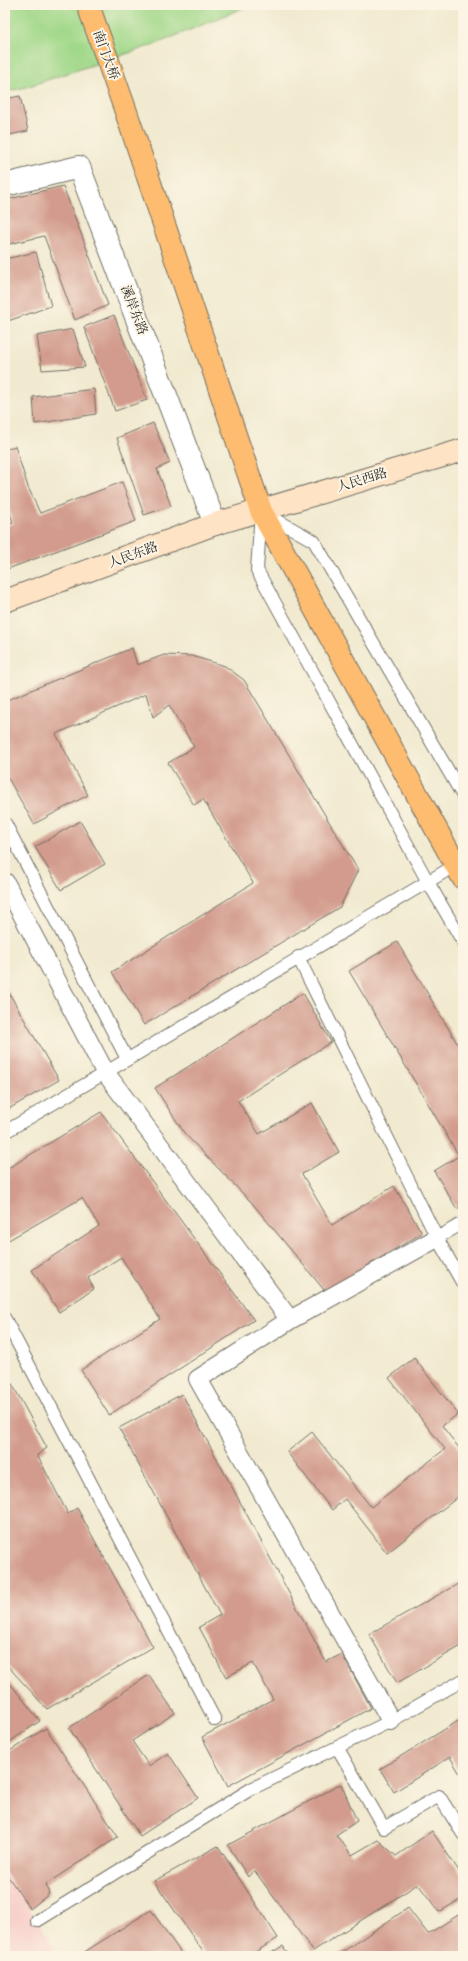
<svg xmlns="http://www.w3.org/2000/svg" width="468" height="1961" viewBox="0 0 468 1961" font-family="'Libre Bodoni','Noto Serif SC',serif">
	<rect width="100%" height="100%" fill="#fcf5e5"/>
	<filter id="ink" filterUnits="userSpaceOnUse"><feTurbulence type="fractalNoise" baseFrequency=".025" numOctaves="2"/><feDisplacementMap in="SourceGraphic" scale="8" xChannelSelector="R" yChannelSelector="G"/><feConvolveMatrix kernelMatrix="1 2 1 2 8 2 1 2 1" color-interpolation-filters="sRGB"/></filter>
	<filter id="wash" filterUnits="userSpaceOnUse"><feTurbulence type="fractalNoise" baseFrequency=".012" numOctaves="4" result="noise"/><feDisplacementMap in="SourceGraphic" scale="16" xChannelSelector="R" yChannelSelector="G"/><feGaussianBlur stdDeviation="0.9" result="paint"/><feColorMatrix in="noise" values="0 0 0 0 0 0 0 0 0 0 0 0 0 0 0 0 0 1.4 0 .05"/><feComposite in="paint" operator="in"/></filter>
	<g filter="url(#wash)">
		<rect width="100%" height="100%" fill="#f1ead0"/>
		<!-- built -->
		<path fill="#f7d0cb" d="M5 1872 55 1948 43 1956H5Z"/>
		<!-- green -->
		<path fill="#a1d889" stroke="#66825a" d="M5 5H250L156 44 26 87 5 92Z"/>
		<g id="blocks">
			<!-- building -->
			<path fill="#d29b8d" d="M20 96 28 131 5 136V99Z
				M63 186 108 305 75 320 44 236 5 245V200Z
				M36 252 51 306 5 322V259Z
				M114 315 147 400 115 411 84 327Z
				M73 329 85 367 42 370 37 336Z
				M94 389 96 414 35 424 33 397Z
				M153 423 170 463 157 469 171 506 144 515 117 438Z
				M15 446 28 487 40 513 122 482 136 521 5 570V526L13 523 5 496V450Z
				M132 648 137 665 164 655 192 656 225 666 244 680 358 870 340 907 144 1025 112 972 253 883 203 799 194 805 168 763 194 747 169 705 153 717 146 694 56 734 88 795 34 824 5 773V701Z
				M80 821 105 864 61 890 35 847Z
				M397 942 463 1053V1205L457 1209 434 1171 459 1156 349 971Z
				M5 986 59 1080 5 1111Z
				M303 993 331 1042 238 1101 259 1134 312 1103 339 1152 302 1174 332 1225 394 1186 422 1233 325 1291 252 1203 185 1134 155 1088Z
				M101 1112 254 1320 109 1415 81 1370 160 1319 121 1257 88 1278 94 1289 59 1312 32 1270 99 1226 82 1198 5 1242V1170Z
				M414 1358 458 1414 442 1426 463 1453V1493L387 1553 345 1499 332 1510 287 1452 312 1432 371 1507 445 1449 389 1378Z
				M5 1371 47 1448 37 1455 68 1514 77 1508 153 1647 47 1709 5 1663Z
				M182 1394 326 1662 342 1654 371 1708 228 1786 202 1737 273 1699 253 1663 226 1677 199 1627 220 1615 119 1428Z
				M463 1581V1645L397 1683 369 1634Z
				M149 1675 175 1713 132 1741 149 1766 168 1753 198 1798 140 1836 69 1728Z
				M5 1677 40 1721 5 1745Z
				M463 1718V1779L450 1757 394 1792 380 1769Z
				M46 1728 118 1837 46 1884 49 1894 30 1909 5 1872V1754Z
				M341 1784 357 1821 336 1835 352 1855 378 1840 396 1856 432 1831 463 1877V1898L439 1912 418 1884 313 1951 254 1870 248 1877 228 1845Z
				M218 1846 278 1938 249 1956H206L154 1881Z
				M408 1908 428 1934 463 1912V1956H336Z
				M151 1910 183 1956H78Z
				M283 1946 289 1956H266Z"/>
		</g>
	</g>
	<g filter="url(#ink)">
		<use href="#blocks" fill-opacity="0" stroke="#706e65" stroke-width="1"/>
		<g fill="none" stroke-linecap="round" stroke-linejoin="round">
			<!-- service casing -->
			<g stroke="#706e65" stroke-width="14">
				<path id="service" d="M463 796 314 541 261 511 257 570 428 882 463 942
					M5 823 127 1059
					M298 957 437 1238 463 1284
					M5 1132 456 865
					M437 1238 463 1223
					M5 1319 215 1720
					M337 1747 384 1828 439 1796 463 1834
					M37 1921 251 1789 391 1721 463 1680"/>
			</g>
			<!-- pedestrian casing -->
			<g stroke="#706e65" stroke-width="20">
				<path id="pedestrian" d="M5 882 105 1072 290 1320 198 1379 391 1721
					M290 1320 437 1238"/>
			</g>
			<!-- minor casing -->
			<g stroke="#706e65" stroke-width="24">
				<path id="minor" d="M5 185 79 167 215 524"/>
			</g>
			<!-- secondary casing -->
			<g stroke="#706e65" stroke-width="24">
				<path id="secondary" d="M5 601 215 524 463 450"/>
			</g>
			<!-- primary casing -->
			<g stroke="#706e65" stroke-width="24">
				<path id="primary" d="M88 5 124 106 261 511 463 878"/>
			</g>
			<!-- service -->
			<use href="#service" stroke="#fff" stroke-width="12"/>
			<!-- pedestrian -->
			<use href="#pedestrian" stroke="#fff" stroke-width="18"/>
			<!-- minor -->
			<use href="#minor" stroke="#fff" stroke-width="22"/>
			<!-- secondary -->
			<use href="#secondary" stroke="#fee4c5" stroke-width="22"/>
			<!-- primary -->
			<use href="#primary" stroke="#fdbc6f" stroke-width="22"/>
		</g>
	</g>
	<g text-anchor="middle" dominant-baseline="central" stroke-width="4" stroke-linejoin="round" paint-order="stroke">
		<!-- street labels -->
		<g font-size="13" fill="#2b2b2b" stroke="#fcf5e5">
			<text transform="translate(106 55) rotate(70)">南门大桥</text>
			<text transform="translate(134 310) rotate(69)">溪岸东路</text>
			<text transform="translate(362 480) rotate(-17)">人民西路</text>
			<text transform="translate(133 555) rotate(-20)">人民东路</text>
		</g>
	</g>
	<!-- margin -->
	<rect width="468" height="1961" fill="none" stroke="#fcf5e5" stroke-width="20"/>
</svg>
